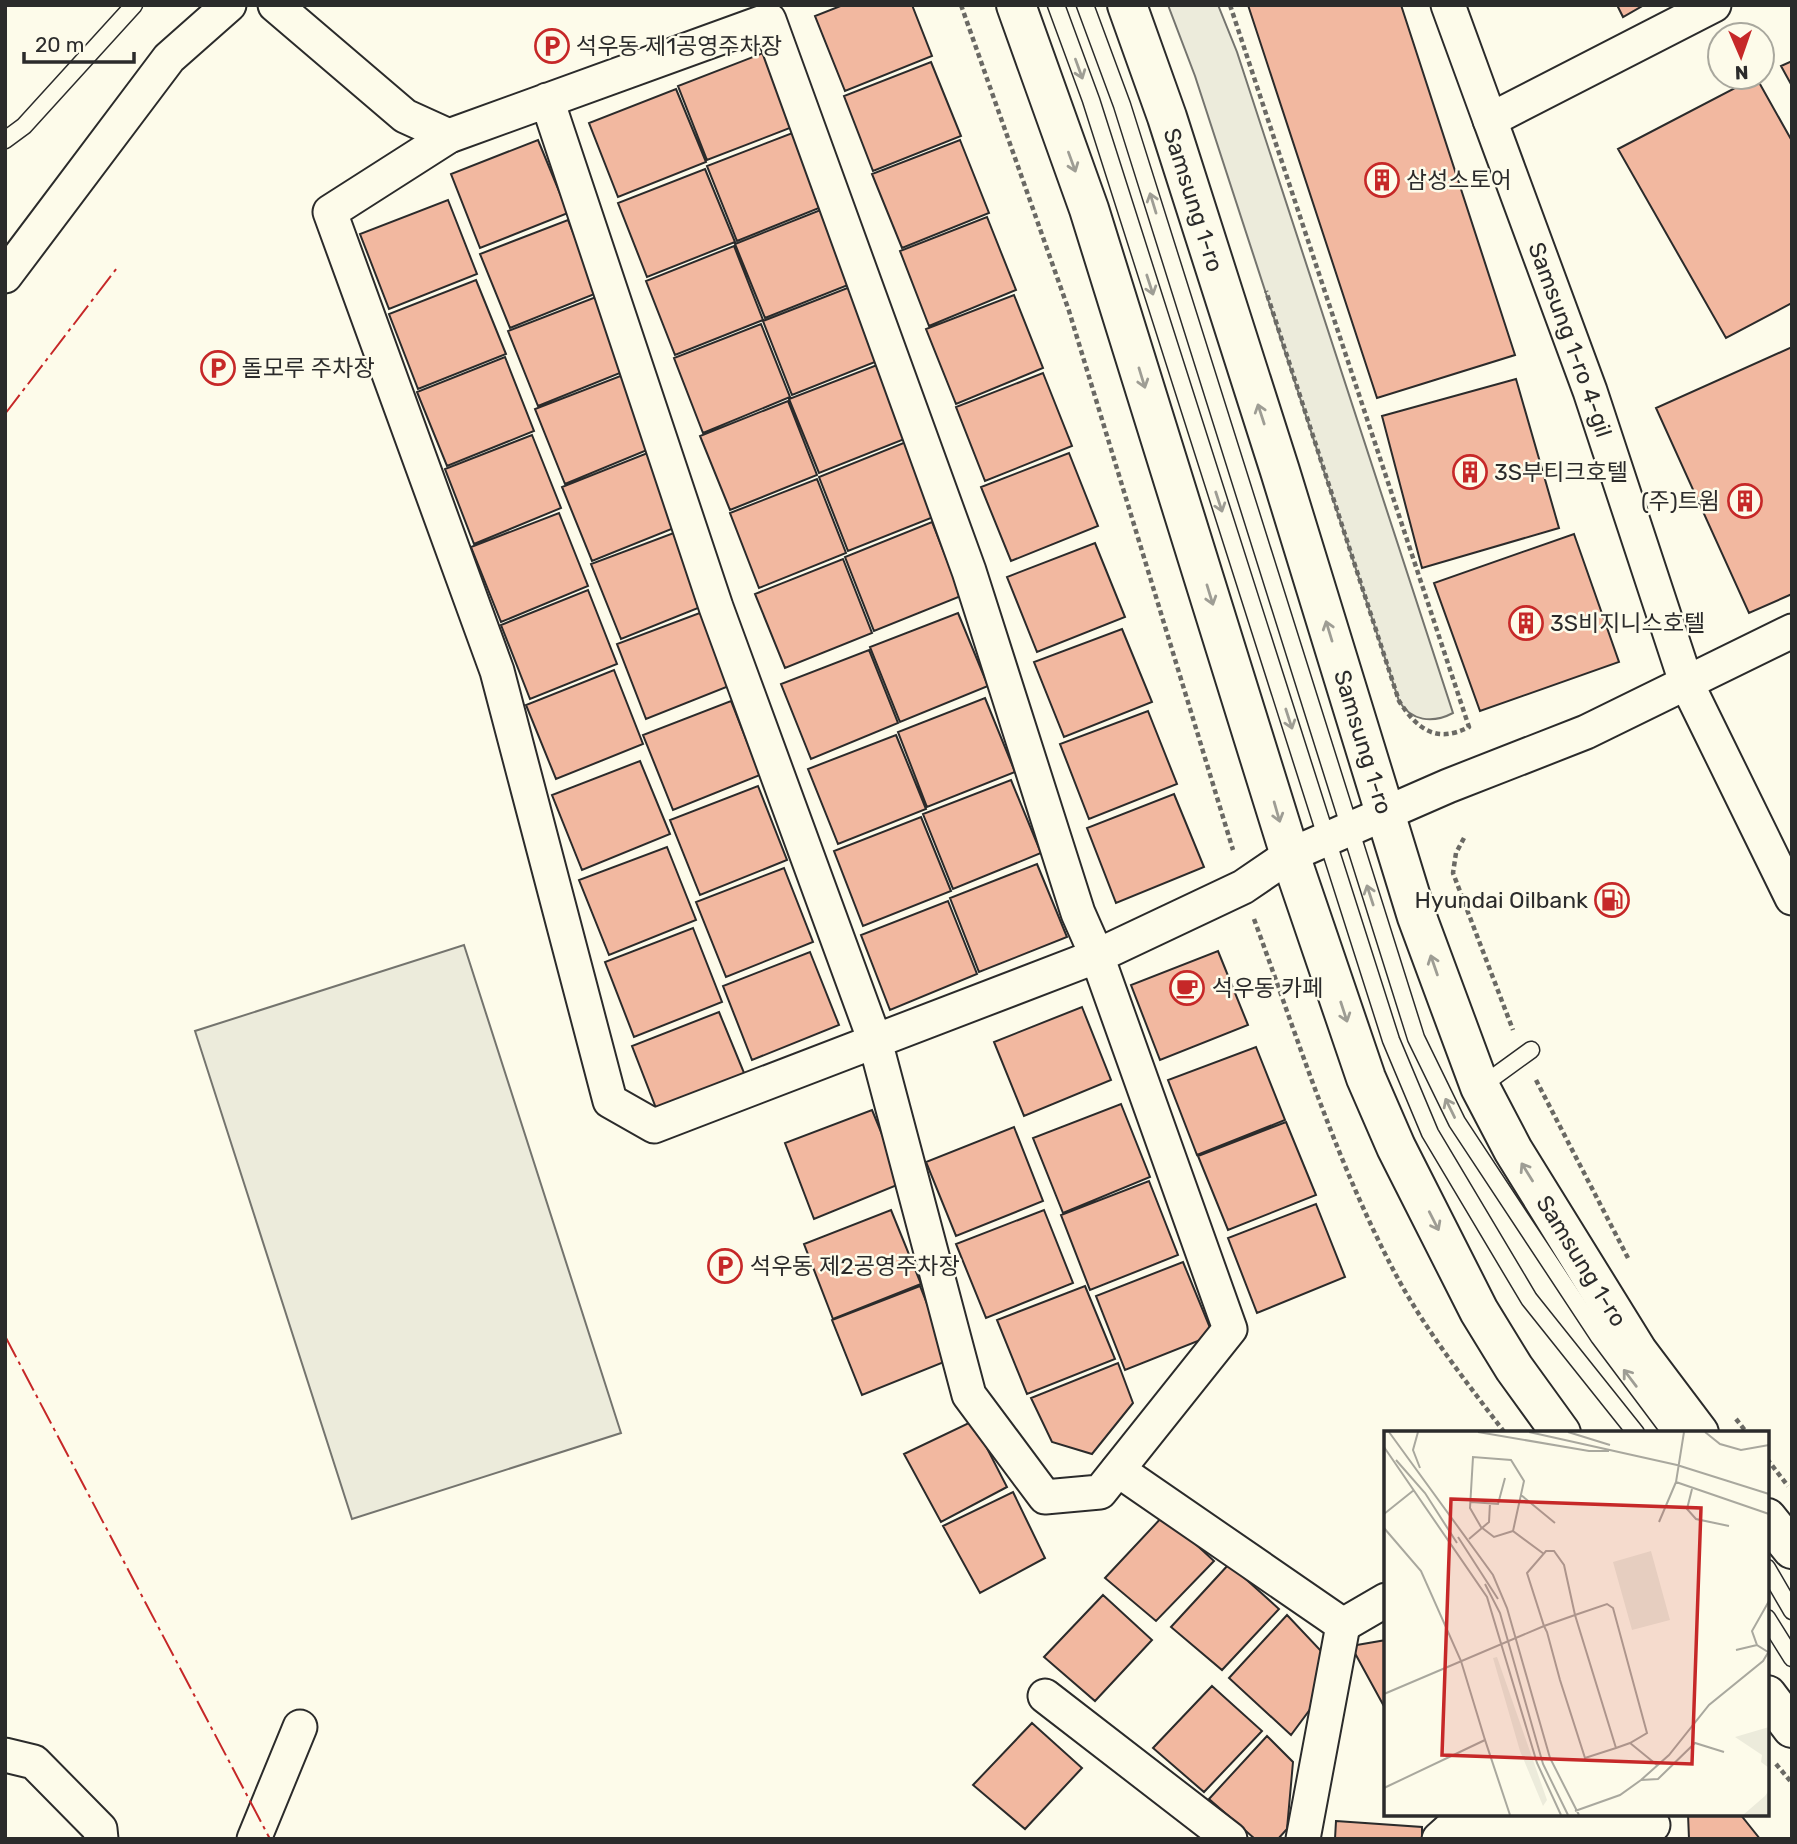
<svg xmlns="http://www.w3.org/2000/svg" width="1797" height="1844" viewBox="0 0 1797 1844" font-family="Rubik,'Noto Sans KR',sans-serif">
	<rect width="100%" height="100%" fill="#fdfbea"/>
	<!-- green -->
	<path fill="#ecebdb" stroke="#74746e" stroke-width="2" d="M1168 5H1218L1237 52 1453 713C1432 724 1411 721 1399 701L1195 76Z
		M464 945 621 1433 352 1519 195 1031Z"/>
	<!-- building -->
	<path fill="#f2b8a0" stroke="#2b2b2b" stroke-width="2" d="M843 5H912L932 56 845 91 815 16Z
		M1248 5H1401L1515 355 1377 398Z
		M1617 5H1644L1623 17Z
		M766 52 795 126 707 160 678 86Z
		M1792 61V86L1781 66Z
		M931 62 961 136 873 171 844 96Z
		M1756 77 1792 141V303L1726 338 1618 149Z
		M676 89 706 162 618 197 589 123Z
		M795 132 824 206 737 241 707 166Z
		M538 140 568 213 480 248 451 174Z
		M960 140 989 213 902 248 872 174Z
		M705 169 735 242 647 277 618 203Z
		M448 200 477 274 389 309 360 234Z
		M823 209 853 283 765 318 735 244Z
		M987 217 1016 290 929 326 900 251Z
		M568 220 597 293 510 328 480 254Z
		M734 246 763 320 675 355 646 281Z
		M476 280 506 354 418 389 389 314Z
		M850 287 880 360 792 395 763 321Z
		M1014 295 1043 368 956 404 926 329Z
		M596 297 625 371 538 406 508 331Z
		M761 324 790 397 703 433 674 358Z
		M1792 347V594L1749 613 1656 408Z
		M505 357 534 431 447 466 417 392Z
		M877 365 907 438 819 473 789 399Z
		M1043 373 1072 446 985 481 956 407Z
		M623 375 652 448 565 484 535 409Z
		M1516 379 1559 528 1422 568 1382 416Z
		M788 401 817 475 730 510 700 436Z
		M532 435 561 508 474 544 445 469Z
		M906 442 936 516 848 551 819 477Z
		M650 452 679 526 592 561 562 487Z
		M1069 453 1098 526 1011 561 981 487Z
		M817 479 846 553 759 588 730 513Z
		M559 513 588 586 501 622 471 547Z
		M932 522 961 596 874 631 845 557Z
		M679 531 708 604 621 639 591 564Z
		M1574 534 1619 662 1480 711 1434 583Z
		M1095 543 1125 617 1037 652 1007 577Z
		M843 559 872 633 785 668 755 594Z
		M588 590 617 664 530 699 501 625Z
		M705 611 734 684 646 719 617 644Z
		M958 613 988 686 900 722 870 647Z
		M1122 629 1152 702 1064 737 1034 662Z
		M869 650 898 723 811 759 781 684Z
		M614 670 643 744 556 779 526 705Z
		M985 698 1015 772 927 807 898 732Z
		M731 701 760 775 673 810 643 735Z
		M1148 711 1177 784 1089 819 1060 744Z
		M896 735 926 809 838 844 808 769Z
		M640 761 670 834 582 870 552 795Z
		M1011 780 1041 853 953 889 923 814Z
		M758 786 787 860 700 895 670 820Z
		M1174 794 1204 867 1116 903 1087 828Z
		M921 817 951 891 863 926 834 851Z
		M667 847 696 920 609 955 579 880Z
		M1037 864 1067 937 979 972 950 898Z
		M784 868 813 942 726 977 696 902Z
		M948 901 977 974 890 1010 861 935Z
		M693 928 722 1002 634 1037 605 962Z
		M1218 951 1248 1025 1160 1060 1131 985Z
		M810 952 839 1025 752 1060 723 986Z
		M1082 1007 1111 1080 1024 1116 994 1042Z
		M719 1012 749 1085 661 1121 632 1046Z
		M1256 1047 1285 1120 1197 1155 1168 1080Z
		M1121 1104 1150 1177 1063 1213 1033 1138Z
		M872 1110 902 1183 814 1219 785 1143Z
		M1286 1122 1316 1195 1228 1230 1198 1156Z
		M1014 1127 1043 1201 956 1236 926 1162Z
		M1149 1181 1178 1255 1090 1290 1061 1215Z
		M1316 1204 1345 1277 1257 1313 1228 1238Z
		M891 1210 921 1284 833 1319 804 1244Z
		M1044 1210 1073 1283 986 1318 956 1244Z
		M1183 1262 1213 1335 1125 1370 1096 1296Z
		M920 1286 949 1360 862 1395 832 1320Z
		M1085 1286 1115 1359 1027 1394 997 1320Z
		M1118 1363 1133 1403 1092 1454 1052 1442 1031 1398Z
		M973 1421 1007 1487 941 1522 904 1454Z
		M1013 1492 1045 1558 980 1593 943 1526Z
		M1164 1515 1214 1561 1156 1621 1105 1578Z
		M1229 1564 1279 1609 1222 1670 1171 1627Z
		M1103 1595 1152 1640 1095 1701 1044 1657Z
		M1287 1615 1322 1652 1311 1708 1291 1735 1229 1678Z
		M1386 1640V1710L1351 1646Z
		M1212 1686 1262 1731 1204 1792 1153 1748Z
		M1032 1723 1082 1768 1025 1829 973 1785Z
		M1267 1736 1293 1762 1287 1829 1278 1839H1255L1209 1799Z
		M1688 1814H1740L1760 1839H1689Z
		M1336 1821 1422 1827V1839H1335Z"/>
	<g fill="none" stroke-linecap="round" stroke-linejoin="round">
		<!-- service casing -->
		<g stroke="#2b2b2b" stroke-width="19">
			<path id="service" d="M1056 5 1091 100 1391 1040 1430 1133 1529 1299 1636 1433
				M1085 5 1122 105 1416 1038 1457 1122 1599 1337 1671 1433
				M5 140 24 126 134 5
				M1480 1087 1531 1050
				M1767 1568 1792 1611
				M1767 1618 1792 1658"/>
		</g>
		<!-- minor casing -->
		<g stroke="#2b2b2b" stroke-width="37">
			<g id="minor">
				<path d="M275 5 405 116 449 136"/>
				<path d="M1448 5 1490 120 1714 5"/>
				<path d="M547 100 716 607 875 1041 969 1395 1045 1497 1100 1492 1230 1329 1097 956 1078 913 969 571 769 20 449 136 330 212 497 671 610 1101 654 1126 1097 956 1243 887 1290 855 1448 786 1586 732 1792 631"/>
				<path id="s1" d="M1490 120 1590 391 1686 682 1792 898"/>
				<path d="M5 276 169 58 229 5"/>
				<path d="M1118 1470 1343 1625 1303 1839"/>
				<path d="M1343 1625 1386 1600"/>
				<path d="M1045 1696 1230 1839"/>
				<path d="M5 1755 34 1762 100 1829 101 1839"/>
				<path d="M254 1839 300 1727"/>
				<path d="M1439 1839 1459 1821 1653 1825"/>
			</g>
		</g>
		<!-- tertiary casing -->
		<g stroke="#2b2b2b" stroke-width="42">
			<g id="tertiary">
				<path d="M1016 5 1089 209 1290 855 1366 1078 1396 1147 1479 1311 1514 1368 1561 1433"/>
				<path id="s2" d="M1127 5 1167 117 1280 471 1417 917 1480 1087 1513 1150 1638 1352 1699 1433"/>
				<path d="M1767 1518 1792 1549"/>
				<path d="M1767 1695 1792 1728"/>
			</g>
		</g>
		<!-- path -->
		<path stroke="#6a6964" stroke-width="4.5" stroke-dasharray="5 3.5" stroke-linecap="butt" d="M961 5 1069 311 1233 850
			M1230 5 1469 727C1436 744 1417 729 1399 701L1266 291
			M1464 838 1456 853 1453 873 1513 1030
			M1254 919C1298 1039 1336 1162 1396 1275 1426 1331 1467 1383 1505 1433
			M1536 1080 1628 1258
			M1736 1419 1747 1433
			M1767 1459 1788 1486
			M1776 1764 1792 1783"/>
		<!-- service -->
		<use href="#service" stroke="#fdfbea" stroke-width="16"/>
		<!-- minor -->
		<use href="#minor" stroke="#fdfbea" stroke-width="33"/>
		<!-- tertiary -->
		<use href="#tertiary" stroke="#fdfbea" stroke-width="38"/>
		<!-- power -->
		<path stroke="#c62828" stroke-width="2" stroke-dasharray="24 5 3.5 5" stroke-linecap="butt" d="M5 414 117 268
			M5 1336 270 1839"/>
	</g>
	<!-- one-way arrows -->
	<defs><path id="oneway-shaft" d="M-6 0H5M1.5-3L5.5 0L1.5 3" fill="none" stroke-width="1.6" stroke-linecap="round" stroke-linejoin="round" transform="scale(1.75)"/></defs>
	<g stroke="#9e9d94">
		<use href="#oneway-shaft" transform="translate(1079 69) rotate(70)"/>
		<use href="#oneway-shaft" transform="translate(1072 162) rotate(70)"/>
		<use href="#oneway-shaft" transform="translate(1153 203) rotate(-107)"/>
		<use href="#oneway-shaft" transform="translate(1150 285) rotate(72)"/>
		<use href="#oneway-shaft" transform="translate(1142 378) rotate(73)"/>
		<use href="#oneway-shaft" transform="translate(1261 414) rotate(-108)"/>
		<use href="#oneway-shaft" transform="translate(1219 502) rotate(72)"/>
		<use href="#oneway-shaft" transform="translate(1210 595) rotate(73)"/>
		<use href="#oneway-shaft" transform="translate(1329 631) rotate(-107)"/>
		<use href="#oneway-shaft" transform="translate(1289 719) rotate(72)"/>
		<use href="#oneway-shaft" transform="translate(1277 812) rotate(74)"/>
		<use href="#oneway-shaft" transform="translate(1370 895) rotate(-108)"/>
		<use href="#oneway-shaft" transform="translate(1434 965) rotate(-109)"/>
		<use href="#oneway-shaft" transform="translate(1344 1012) rotate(72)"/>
		<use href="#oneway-shaft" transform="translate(1450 1108) rotate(-116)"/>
		<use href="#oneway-shaft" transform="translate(1527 1172) rotate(-122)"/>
		<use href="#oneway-shaft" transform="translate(1434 1221) rotate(63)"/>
		<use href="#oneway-shaft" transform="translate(1630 1378) rotate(-127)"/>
	</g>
	<!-- icons -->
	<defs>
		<g id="parking-ring" transform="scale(1.75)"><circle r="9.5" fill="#fdfbea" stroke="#c62828" stroke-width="1.5"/><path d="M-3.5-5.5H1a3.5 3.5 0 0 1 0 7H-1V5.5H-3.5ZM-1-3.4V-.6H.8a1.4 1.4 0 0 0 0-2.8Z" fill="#c62828"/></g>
		<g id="building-ring" transform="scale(1.75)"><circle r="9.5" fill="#fdfbea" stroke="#c62828" stroke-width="1.5"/><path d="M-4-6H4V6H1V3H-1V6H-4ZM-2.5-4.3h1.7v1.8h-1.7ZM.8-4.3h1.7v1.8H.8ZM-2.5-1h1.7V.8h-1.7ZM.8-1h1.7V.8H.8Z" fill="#c62828"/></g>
		<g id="fuel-ring" transform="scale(1.75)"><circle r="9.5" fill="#fdfbea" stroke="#c62828" stroke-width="1.5"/><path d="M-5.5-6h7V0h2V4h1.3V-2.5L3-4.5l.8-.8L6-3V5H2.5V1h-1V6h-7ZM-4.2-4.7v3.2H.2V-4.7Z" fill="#c62828"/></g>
		<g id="cafe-ring" transform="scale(1.75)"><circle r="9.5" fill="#fdfbea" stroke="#c62828" stroke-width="1.5"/><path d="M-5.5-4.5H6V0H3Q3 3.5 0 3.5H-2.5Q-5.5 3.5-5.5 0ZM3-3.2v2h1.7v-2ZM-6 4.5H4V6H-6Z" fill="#c62828"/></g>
	</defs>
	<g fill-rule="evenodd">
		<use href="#parking-ring" x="552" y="46"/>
		<use href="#building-ring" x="1382" y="180"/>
		<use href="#parking-ring" x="218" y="368"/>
		<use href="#building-ring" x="1470" y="472"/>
		<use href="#building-ring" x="1745" y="501"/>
		<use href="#building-ring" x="1526" y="623"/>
		<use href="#fuel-ring" x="1612" y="900"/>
		<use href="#cafe-ring" x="1187" y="988"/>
		<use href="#parking-ring" x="725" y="1266"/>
	</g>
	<g text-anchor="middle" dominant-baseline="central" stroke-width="5" stroke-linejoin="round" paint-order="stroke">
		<!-- poi labels -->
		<g font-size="23" fill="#2b2b2b" stroke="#fdfbea" text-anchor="start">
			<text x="576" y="46">석우동 제1공영주차장</text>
			<text x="1406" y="180">삼성스토어</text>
			<text x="242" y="368">돌모루 주차장</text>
			<text x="1494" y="472">3S부티크호텔</text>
			<text x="1720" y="501" text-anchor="end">(주)트윔</text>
			<text x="1550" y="623">3S비지니스호텔</text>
			<text x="1588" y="900" text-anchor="end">Hyundai Oilbank</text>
			<text x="1212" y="988">석우동 카페</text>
			<text x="750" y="1266">석우동 제2공영주차장</text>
		</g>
		<!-- street labels -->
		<g font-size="23" fill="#2b2b2b" stroke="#fdfbea">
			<text stroke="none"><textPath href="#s2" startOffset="206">Samsung 1-ro</textPath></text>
			<text stroke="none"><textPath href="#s1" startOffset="234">Samsung 1-ro 4-gil</textPath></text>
			<text stroke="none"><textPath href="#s2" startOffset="774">Samsung 1-ro</textPath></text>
			<text stroke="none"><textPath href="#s2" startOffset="1340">Samsung 1-ro</textPath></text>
		</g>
	</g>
	<!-- overview -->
	<g transform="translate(1384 1431)">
		<rect width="385" height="385" fill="#fdfbea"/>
		<path d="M267 120 286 189 248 199 229 131ZM113 226 163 369 159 375 136 320 109 227ZM385 296V337L377 331 378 324 351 306ZM385 359V384H359L381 365Z" fill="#ecebdb"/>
		<path fill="none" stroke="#a9a89e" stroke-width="2" d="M5 1 109 144 123 177 166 327 195 384M34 1 29 19 36 37M94 1 205 20H225M145 1 293 34 385 63M184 1 226 14M300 1 292 51 385 83M321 1 336 13 357 19 385 14M0 16 103 166 153 332 177 384M12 29 41 62 73 112M308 58 303 78 312 88 345 95M137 64 171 92M87 71 114 73 121 47M0 83 30 59M275 91 292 51M0 97 37 140 77 230 101 309M129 100 110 106 97 96 86 77 89 26 127 29 140 50 129 100 160 123M74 106 114 168M85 108 105 91 106 72M101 153 116 182 159 333 184 384M352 219 373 214M384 221 373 214 368 200 385 170M0 263 160 195 191 184 223 173 229 177 263 302 246 312 232 317 201 327 176 249 163 201 160 195 143 142 162 120H170L180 134 191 184 232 317M246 312 273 334M257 349 274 348 311 312 340 321M0 357 101 309 126 384M191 380 236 364 257 349 285 324 325 274 379 230 385 220"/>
		<path fill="#c62828" fill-opacity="0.15" stroke="#c62828" stroke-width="3.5" d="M67 68 317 77 308 333 58 324Z"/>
		<rect width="385" height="385" fill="none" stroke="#2b2b2b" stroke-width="3.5"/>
	</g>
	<!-- border -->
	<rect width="1797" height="1844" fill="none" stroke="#2b2b2b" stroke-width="14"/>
	<!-- north arrow -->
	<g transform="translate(1741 56) rotate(178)"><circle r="33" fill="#fdfbea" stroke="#a9a89e" stroke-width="2"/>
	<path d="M0-5L12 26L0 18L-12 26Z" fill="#c62828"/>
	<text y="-10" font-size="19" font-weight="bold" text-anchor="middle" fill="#2b2b2b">N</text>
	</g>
	<!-- scale -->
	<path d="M24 52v10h110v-10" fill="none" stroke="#2b2b2b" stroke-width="3.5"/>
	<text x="35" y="52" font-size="21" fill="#2b2b2b" stroke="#fdfbea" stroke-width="5" paint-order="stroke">20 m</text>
</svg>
